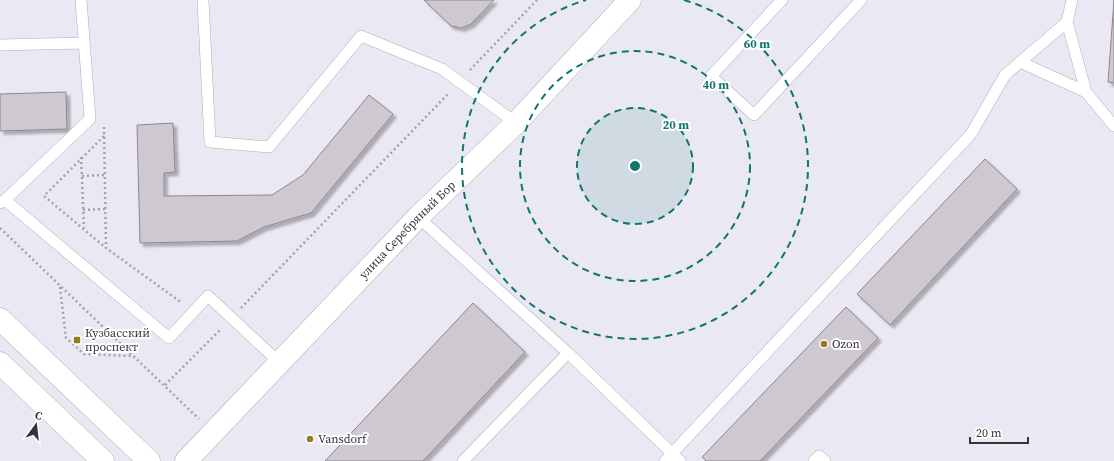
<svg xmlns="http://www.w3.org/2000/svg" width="1114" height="461" viewBox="0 0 1114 461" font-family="'Source Serif 4',serif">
	<defs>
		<filter id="shadow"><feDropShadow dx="3.5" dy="3.5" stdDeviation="1" flood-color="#0004"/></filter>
	</defs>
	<rect width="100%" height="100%" fill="#eae9f3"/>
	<!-- building -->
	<path fill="#d0c8d0" stroke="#8d868d" filter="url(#shadow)" d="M424 0H494L471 24 461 28 451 26Z
		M1114 0V83L1108 82Z
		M66 92 67 129 0 131V94Z
		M369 95 393 114 311 213 264 227 237 241 140 243 137 125 173 123 175 172 164 173V196L272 195 303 175Z
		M985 159 1017 189 890 325 857 294Z
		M473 303 525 352 423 461H325Z
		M846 307 878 338 760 461H706L702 457Z"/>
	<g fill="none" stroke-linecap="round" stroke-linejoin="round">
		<!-- service casing -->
		<g stroke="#afaeb8" stroke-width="12">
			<path id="service" d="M203 0 210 142 269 147 361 36 442 69 516 123
				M782 0 711 76 754 115 861 0
				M1072 0 1067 22 1086 92
				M0 45 84 43
				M1020 62 1086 92 1114 126
				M5 200 169 338 208 296 280 363
				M0 203 5 200 90 119 81 0
				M418 217 568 353 680 461
				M463 461 568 353
				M665 461 971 134 1005 75 1067 22
				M814 461 819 456 825 461"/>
		</g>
		<!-- tertiary casing -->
		<g stroke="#afaeb8" stroke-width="23">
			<g id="tertiary">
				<path d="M0 319 149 461"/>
				<path d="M0 363 103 461"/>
				<path id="s1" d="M186 461 418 217 516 123 630 0"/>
			</g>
		</g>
		<!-- path -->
		<path stroke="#a3a2aa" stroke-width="2.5" stroke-dasharray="2 3" stroke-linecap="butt" d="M470 70 537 0
			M104 127 106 248 182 303
			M104 136 44 196 106 248
			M81 157 84 228
			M82 176 105 175
			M83 210 105 209
			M0 228 199 419
			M60 287 66 338 84 354 132 356
			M241 308 449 93
			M165 385 221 329"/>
		<!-- service -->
		<use href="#service" stroke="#fff" stroke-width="11"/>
		<!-- tertiary -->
		<use href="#tertiary" stroke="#fff" stroke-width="22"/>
	</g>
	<!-- distance rings -->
	<circle cx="635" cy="166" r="58" fill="#0f766e" fill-opacity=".12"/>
	<g fill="none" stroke="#0f766e" stroke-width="2" stroke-dasharray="7 5">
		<circle cx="635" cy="166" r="58"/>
		<circle cx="635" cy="166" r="115"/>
		<path d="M684 0A173 173 0 1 1 586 0"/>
	</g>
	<!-- markers -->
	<g fill="#927d23" stroke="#fff" stroke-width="1.5">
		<rect x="73" y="336" width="8" height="8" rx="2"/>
		<circle cx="824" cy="344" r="4"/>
		<circle cx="310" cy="439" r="4"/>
	</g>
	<g text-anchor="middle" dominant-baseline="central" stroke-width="4" stroke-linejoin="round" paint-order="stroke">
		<!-- street labels -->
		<g font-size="12" fill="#353438" stroke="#fff">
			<text stroke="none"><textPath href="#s1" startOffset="320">улица Серебряный Бор</textPath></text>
		</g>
		<!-- poi labels -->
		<g font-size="12" fill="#353438" stroke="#fff" text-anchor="start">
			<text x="85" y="333">Кузбасский<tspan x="85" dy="14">проспект</tspan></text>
			<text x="832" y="344">Ozon</text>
			<text x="318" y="439">Vansdorf</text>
		</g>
	</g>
	<circle cx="635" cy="166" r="6" fill="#0f766e" stroke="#fff" stroke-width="2"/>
	<g font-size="12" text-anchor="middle" font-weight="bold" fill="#0f766e" stroke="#fff" stroke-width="4" stroke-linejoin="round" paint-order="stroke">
		<text x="757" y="48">60 m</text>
		<text x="716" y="89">40 m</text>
		<text x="676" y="129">20 m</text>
	</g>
	<!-- north arrow -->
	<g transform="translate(36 425) rotate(15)" stroke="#ffffff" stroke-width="3" paint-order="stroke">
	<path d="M0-3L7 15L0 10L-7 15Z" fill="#353438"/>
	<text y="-6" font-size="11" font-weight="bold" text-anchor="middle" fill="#353438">С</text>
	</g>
	<!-- scale -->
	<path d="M970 437v6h58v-6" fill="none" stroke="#353438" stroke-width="2"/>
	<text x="976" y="437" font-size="12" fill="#353438" stroke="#ffffff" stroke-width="3" paint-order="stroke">20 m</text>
</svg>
